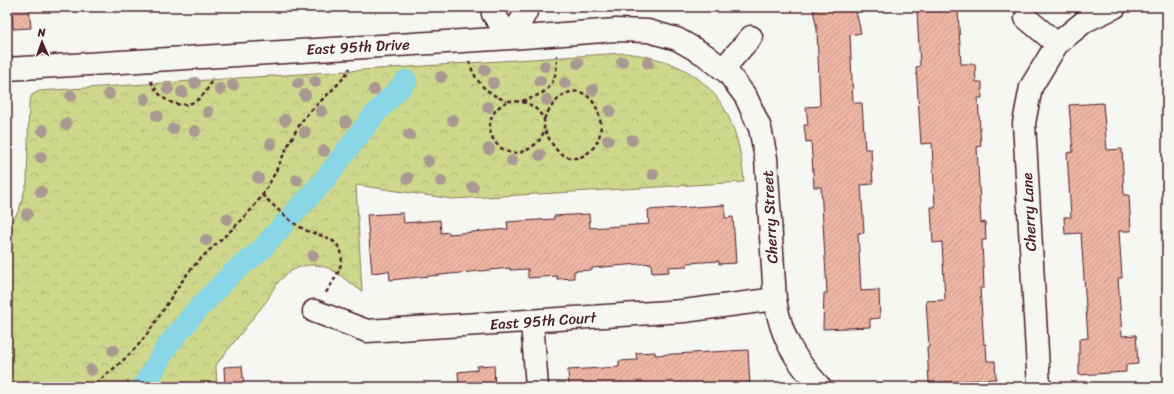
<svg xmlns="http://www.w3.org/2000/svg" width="1174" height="394" viewBox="0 0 1174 394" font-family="Sriracha,sans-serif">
	<defs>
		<pattern id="park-crowns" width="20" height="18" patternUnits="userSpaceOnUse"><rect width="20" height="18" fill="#cdd88c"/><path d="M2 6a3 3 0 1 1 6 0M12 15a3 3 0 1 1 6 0" fill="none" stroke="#b2b979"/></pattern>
		<pattern id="building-hatch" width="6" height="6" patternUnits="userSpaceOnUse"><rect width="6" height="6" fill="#edb5a4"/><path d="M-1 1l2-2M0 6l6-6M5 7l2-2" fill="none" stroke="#cd9b8d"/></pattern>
	</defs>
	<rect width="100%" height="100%" fill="#f6f6f2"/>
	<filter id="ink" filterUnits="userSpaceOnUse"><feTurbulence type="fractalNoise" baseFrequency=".025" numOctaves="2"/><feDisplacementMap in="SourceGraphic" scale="8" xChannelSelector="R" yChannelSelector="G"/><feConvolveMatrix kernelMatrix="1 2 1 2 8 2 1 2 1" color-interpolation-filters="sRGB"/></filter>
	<g filter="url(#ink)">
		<!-- park -->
		<path fill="url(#park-crowns)" stroke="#8c7c5c" d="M624 53C704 61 738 104 744 182L452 199 356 185 362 291C352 285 343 277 334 271 306 255 279 273 268 299L216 365 217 387H7V229L19 210 27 182 29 103 32 95 39 91Z"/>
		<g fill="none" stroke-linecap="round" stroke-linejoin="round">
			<!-- canal -->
			<path stroke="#88d6e6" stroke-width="22" d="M294 213 322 183 374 115 406 81
				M143 387 168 345 196 311 231 274 260 251 284 224"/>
		</g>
		<!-- building -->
		<path fill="url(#building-hatch)" stroke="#4a1f2b" d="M12 7H29L31 28 13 29Z
			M825 7H855L861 33 850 35 853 103H862L865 149H871L873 184 861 185 864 233H858L861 291 879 290 880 318 870 319V327L823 329 824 293H827L821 187H814L811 141 806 142 804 125H808L806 107 820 106 817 29 813 10Z
			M958 10 961 64H975L976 82H982V98H978L981 146 977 147 981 223 985 222 986 240H982L984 288H980L984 345 986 344 987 361H995L996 379 929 383 927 347H929L926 301 945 300 942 242 933 243 931 207H935L932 143 921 144 916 67 920 66 917 12Z
			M1103 103 1107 150 1122 149 1124 195H1129L1131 231H1119L1122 278H1118L1122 336 1136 335 1138 364 1126 365V372L1079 375V339L1088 338 1081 233 1065 234 1064 217H1071L1067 153 1073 152 1069 105Z
			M725 205V218L733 217 736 263 719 264V261L687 263V266L668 267 669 272 652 273 651 263 592 268V270L574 271V278L557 279V276L528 278V269L510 270V268L390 280 389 271 372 273 367 215 403 213 404 223 440 220 441 233 449 232V234L508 229 507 222 554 219V216L589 214 590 228 649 224 648 210Z
			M748 350 750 387H569L568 370 619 367V361L637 360 636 353 655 352V355Z
			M494 365 495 387H459L458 372 477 370V366Z
			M242 366 244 387H225L224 367Z"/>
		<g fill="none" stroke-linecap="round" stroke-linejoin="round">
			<!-- minor casing -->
			<g stroke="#4a1f2b" stroke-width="25">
				<path id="minor" d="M492 7 493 14 511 38 526 12 525 7
					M1026 18 1057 44 1085 21 1115 7
					M7 69 511 38 616 30 648 31 677 39 705 55 728 73 746 97 760 128 766 158 775 299C781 337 794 359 820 387
					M723 69 751 37
					M314 311 367 331 684 311 775 299
					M532 322 537 387
					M1039 387 1024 123 1031 87 1057 44"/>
			</g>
			<!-- path -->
			<path stroke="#4a1f2b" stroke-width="2.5" stroke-dasharray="4 3" stroke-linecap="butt" d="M469 61C475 82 487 94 507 101
				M151 81C165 113 202 113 212 78
				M508 101C527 101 534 104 544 119 545 131 543 139 533 146 502 171 468 121 508 101Z
				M522 101C550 93 557 84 557 55
				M544 119C578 52 622 125 589 152 585 155 580 158 575 158 558 158 552 144 545 131
				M262 195C274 205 286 219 300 227 309 233 319 234 328 238 355 252 336 277 325 294
				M90 387C108 374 125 360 140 343 160 319 173 290 194 266 216 241 244 223 263 194 279 170 287 141 305 117 314 106 348 78 349 68"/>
			<!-- minor -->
			<use href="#minor" stroke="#f6f6f2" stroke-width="22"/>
		</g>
		<!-- trees -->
		<g fill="#aa9992">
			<circle cx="622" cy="62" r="6"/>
			<circle cx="578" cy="63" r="6"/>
			<circle cx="648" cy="63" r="6"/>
			<circle cx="545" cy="66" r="6"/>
			<circle cx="485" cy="70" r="6"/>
			<circle cx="441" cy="77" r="6"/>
			<circle cx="540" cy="81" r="6"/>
			<circle cx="315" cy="82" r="6"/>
			<circle cx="195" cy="83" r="6"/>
			<circle cx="298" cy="83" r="6"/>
			<circle cx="493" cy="83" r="6"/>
			<circle cx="565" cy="83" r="6"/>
			<circle cx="233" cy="85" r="6"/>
			<circle cx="168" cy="89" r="6"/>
			<circle cx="220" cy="89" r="6"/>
			<circle cx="374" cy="90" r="6"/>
			<circle cx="593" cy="90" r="6"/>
			<circle cx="182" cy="92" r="6"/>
			<circle cx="109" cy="94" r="6"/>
			<circle cx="305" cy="95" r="6"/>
			<circle cx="71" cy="96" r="6"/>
			<circle cx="145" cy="99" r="6"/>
			<circle cx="547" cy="100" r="6"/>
			<circle cx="488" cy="107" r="6"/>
			<circle cx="321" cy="111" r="6"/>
			<circle cx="610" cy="111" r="6"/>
			<circle cx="208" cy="112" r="6"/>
			<circle cx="157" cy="116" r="6"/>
			<circle cx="285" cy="120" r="6"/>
			<circle cx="453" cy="120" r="6"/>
			<circle cx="346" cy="122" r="6"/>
			<circle cx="66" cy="124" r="6"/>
			<circle cx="173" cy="129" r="6"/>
			<circle cx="43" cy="130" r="6"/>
			<circle cx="195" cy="131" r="6"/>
			<circle cx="305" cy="132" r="6"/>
			<circle cx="409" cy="135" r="6"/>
			<circle cx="608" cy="140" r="6"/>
			<circle cx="632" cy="140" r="6"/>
			<circle cx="271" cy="144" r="6"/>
			<circle cx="489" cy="149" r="6"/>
			<circle cx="324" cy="151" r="6"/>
			<circle cx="540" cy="155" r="6"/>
			<circle cx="41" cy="157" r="6"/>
			<circle cx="428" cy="161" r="6"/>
			<circle cx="512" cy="161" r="6"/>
			<circle cx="653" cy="174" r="6"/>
			<circle cx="258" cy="178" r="6"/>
			<circle cx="408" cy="178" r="6"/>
			<circle cx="297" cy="180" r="6"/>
			<circle cx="441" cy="181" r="6"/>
			<circle cx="473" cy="187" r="6"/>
			<circle cx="41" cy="192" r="6"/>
			<circle cx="27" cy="214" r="6"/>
			<circle cx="227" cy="219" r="6"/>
			<circle cx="206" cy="240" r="6"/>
			<circle cx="313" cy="256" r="6"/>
			<circle cx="113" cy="350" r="6"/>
			<circle cx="91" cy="370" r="6"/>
		</g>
	</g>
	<g text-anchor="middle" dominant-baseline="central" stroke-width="3" stroke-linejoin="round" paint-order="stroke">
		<!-- street labels -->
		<g font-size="15" fill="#4a1f2b" stroke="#f6f6f2">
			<text transform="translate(358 47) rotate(-3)">East 95th Drive</text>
			<text transform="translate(1029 212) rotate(-93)">Cherry Lane</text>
			<text transform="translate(770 217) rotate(-93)">Cherry Street</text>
			<text transform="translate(543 321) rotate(-4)">East 95th Court</text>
		</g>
	</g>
	<!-- margin -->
	<rect width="1174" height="394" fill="none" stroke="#f6f6f2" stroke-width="24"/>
	<rect x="12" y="12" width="1150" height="370" fill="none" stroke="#4a1f2b" stroke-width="1.5" filter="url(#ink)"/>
	<!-- north arrow -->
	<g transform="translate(42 42) rotate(358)" stroke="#f6f6f2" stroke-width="3" paint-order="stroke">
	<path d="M0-3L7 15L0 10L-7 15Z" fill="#4a1f2b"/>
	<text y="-6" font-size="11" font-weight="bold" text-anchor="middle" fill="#4a1f2b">N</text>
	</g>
</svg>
